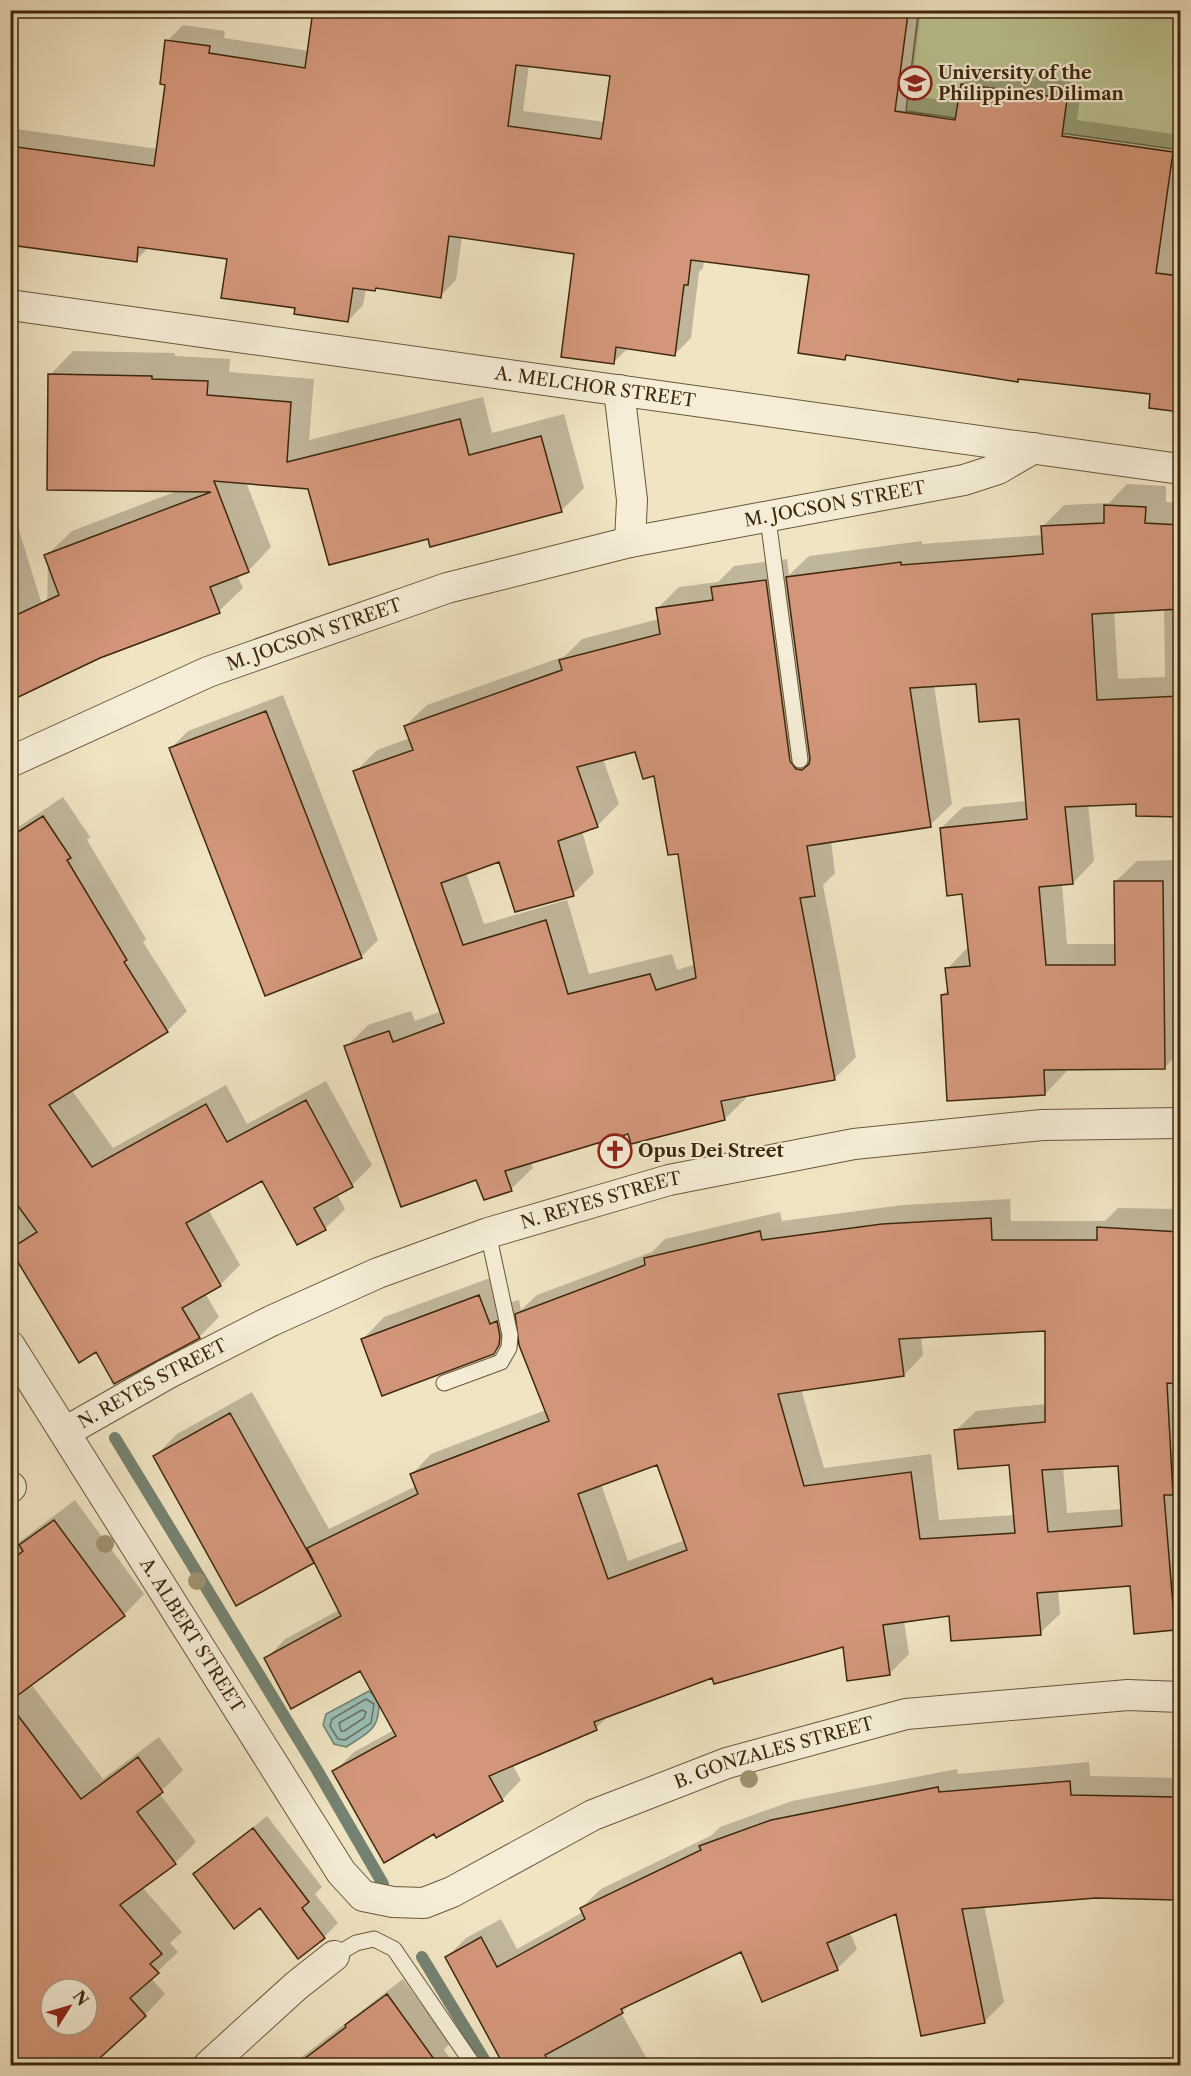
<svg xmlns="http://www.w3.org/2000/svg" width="1191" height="2076" viewBox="0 0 1191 2076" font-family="'Libre Caslon Text',serif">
	<rect width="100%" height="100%" fill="#f0e4c2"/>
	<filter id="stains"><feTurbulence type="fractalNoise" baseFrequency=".00333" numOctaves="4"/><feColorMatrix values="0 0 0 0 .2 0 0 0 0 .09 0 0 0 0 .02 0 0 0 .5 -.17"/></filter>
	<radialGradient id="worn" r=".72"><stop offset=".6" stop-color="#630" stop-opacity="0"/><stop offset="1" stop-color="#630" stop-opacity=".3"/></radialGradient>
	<!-- green -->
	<path fill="#bcc492" stroke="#7c764e" stroke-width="1.5" d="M889 11H1180V150L906 111 918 15Z"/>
	<!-- water -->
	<path fill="#9abeb5" stroke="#758271" stroke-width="1.5" d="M369 1691 379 1700C380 1730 369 1732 346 1747L334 1744 323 1725 326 1714Z"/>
	<!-- shadow -->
	<path fill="#0003" fill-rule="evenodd" d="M10 10H18L10 72Z
		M72 10H100L96 14Z
		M102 10H166L158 19Z
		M315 10H921L910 95 959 103 962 84 978 68 1082 84 1077 120 1180 135V411L1150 406 1152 393 1020 378 1017 380 848 354 844 358 810 274 704 260 703 268 699 272 691 338 675 354 629 347 613 363 576 253 462 237 456 280 440 296 378 287 375 290 366 289 363 305 348 321 297 306 228 258 149 247 136 260 10 243V128L158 149 167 84V41L183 25 225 31 224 38 309 51ZM529 65 611 75 605 122 523 111Z
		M73 351 175 353V356L230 359 229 372 314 379 309 440 483 397 492 433 564 414 584 488 561 511 429 537 309 488 246 482 271 547 248 571 237 575 243 588 219 611 99 657 10 699V501L47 621 48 554 72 531 180 490 50 375Z
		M1127 484 1166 486V502L1180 503V816L1137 814 1138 802 1088 804 1094 861 1073 883 1062 884 1067 944H1116L1115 882 1137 861 1180 860V1052L1164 1068H1066V1072L1045 1094 942 995 949 989 947 969 969 946 964 893 941 828 963 807 1027 801 1021 717 977 682 934 685 952 804 930 825 831 841 835 873 823 885 856 1057 834 1079 745 1095 746 1098 725 1119 629 1133 531 1162 533 1168 511 1189 485 1199 477 1178 346 1047 368 1025 411 1011 415 1021 442 1011 355 772 377 750 410 738 405 726 427 705 565 656 582 639 659 619 658 608 679 587 718 582 734 566 787 559 789 575 809 556 922 541V544L1043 535 1042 527 1064 505 1109 503ZM1164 608 1165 677 1118 679 1114 611ZM636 750 655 774 680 852 696 964 677 970 672 954 589 974 567 900 484 924 466 872 500 860 573 894 594 873 582 831 597 826 619 804 603 759Z
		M283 695 378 940 361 957 171 748 188 731Z
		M63 797 90 837 87 840 146 939 143 942 187 1011 167 1031 71 1089 113 1148 226 1085 247 1124 326 1081 372 1165 352 1185 337 1194 345 1209 325 1229 263 1179 208 1209 240 1265 220 1285 205 1293 219 1317 199 1337 97 1350 79 1361 10 1246V825L14 830Z
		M1010 1199 1011 1221H1105L1118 1208 1180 1209V1628L1135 1632 1131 1585 1058 1590 1060 1614 1040 1633 950 1614 904 1621 909 1654 889 1674 844 1646 713 1676 610 1714 596 1728 512 1764 521 1780 502 1800 434 1832 334 1772 354 1752 394 1730 361 1669 266 1659 285 1639 339 1610 315 1559 313 1561 155 1456 177 1434 252 1392 329 1529 416 1486 412 1474 431 1454 546 1410 519 1328 494 1352 362 1340 384 1317 501 1274 512 1302 519 1300 521 1310 537 1295 652 1252 665 1239 780 1212 782 1221 903 1205ZM1046 1330 1047 1404 976 1411 956 1430 1010 1463 1015 1515 939 1520 931 1454 824 1468 801 1389 904 1375 923 1355 921 1336ZM658 1463 685 1540 628 1561 601 1484ZM1119 1464 1122 1509 1067 1513 1063 1467Z
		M75 1500 144 1594 124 1615 31 1684 103 1779 159 1737 183 1770 159 1793 196 1842 175 1863 142 1887 182 1932 170 1943 178 1952 151 1978 165 1994 145 2015 10 2066V1549ZM51 1989H87V2025H51Z
		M1089 1762 1090 1776 1180 1778V1898L1096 1897 984 1905 1004 2002 984 2022 897 1912 849 1931 857 1949 837 1969 742 1950 632 2003 621 2013 651 2066H548L447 1957 466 1938 501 1919 517 1949 583 1912 581 1908 601 1889 712 1835 720 1827 792 1801 957 1769 958 1774Z
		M267 1816 322 1887 315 1894 338 1923 324 1937 195 1874Z
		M403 1979 450 2043 444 2050 456 2066H290Z
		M1180 2057V2066H1133L1140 2058Z"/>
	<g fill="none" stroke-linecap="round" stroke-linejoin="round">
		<!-- shore -->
		<path stroke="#6c7360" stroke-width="1.5" d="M366 1699 374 1704 371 1723 345 1740 338 1739 330 1726 332 1719Z
			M362 1710 366 1712 364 1718 344 1731H341L339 1723Z"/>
		<!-- stream -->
		<path stroke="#758271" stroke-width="12" d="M115 1438 317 1770 383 1884
			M422 1957 488 2066"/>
	</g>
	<!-- building -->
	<path fill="#d3967a" stroke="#3d280b" stroke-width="1.5" fill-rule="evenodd" d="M313 10H886L908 14 895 111 955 120 961 84 1022 92 1067 99 1062 136 1173 152 1156 273 1180 276V412L1149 408 1150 394 1018 379V382L846 355 845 360 798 353 809 275 691 260 688 285H684L675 356 616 347 614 364 561 357 574 254 449 236 441 298 376 288 375 291 353 288 348 322 294 314 295 308 221 298 227 259 138 247 137 262 10 245V146L154 166 165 85 160 84 165 40 210 46 209 53 305 68ZM516 65 610 76 601 139 508 126Z
		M48 374 152 376V379L208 381 207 395 291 402 287 462 460 419 469 455 541 436 562 512 430 547 428 539 329 565 308 489 214 481 249 572 210 587 220 613 100 658 10 701V618L59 595 44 555 211 492 47 490Z
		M1104 505 1146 507 1145 523 1180 525V609L1092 614 1097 700 1180 696V817L1136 816V804L1065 807 1073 884 1039 887 1046 965H1115L1114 881H1163L1165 1069 1044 1070 1045 1095 947 1101 941 995 948 994 945 968 970 966 962 894 947 896 940 828 1027 819 1019 719 979 722 976 684 910 688 931 827 807 846 815 896 800 898 835 1080 721 1101 725 1120 631 1144 628 1134 505 1171 512 1191 484 1200 476 1180 401 1207 344 1046 389 1031 393 1042 444 1023 353 771 413 750 404 726 562 670 559 660 660 634 656 608 713 600 711 587 766 580 790 761 796 769 802 770 809 764 810 759 786 577 901 562V565L1043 554 1041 526 1104 523ZM635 752 643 779 654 776 668 855 678 854 696 978 656 990 650 974 568 994 546 920 463 945 441 883 499 862 515 912 574 896 558 841 598 827 577 767Z
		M266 711 362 958 265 996 169 748Z
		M43 816 71 858 67 860 127 960 124 962 168 1032 49 1105 92 1167 206 1104 227 1142 306 1100 353 1187 314 1208 326 1230 297 1245 262 1181 186 1223 221 1286 182 1308 200 1338 114 1384 96 1352 79 1363 10 1249 37 1232 10 1195V837Z
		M991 1218 992 1240H1097V1227L1180 1232V1384L1167 1383 1173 1495H1164L1175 1630 1134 1634 1130 1586 1037 1593 1041 1635 951 1641 949 1616 883 1625 890 1675 847 1681 843 1647 714 1684 712 1678 594 1722 597 1730 489 1776 503 1801 436 1838 434 1834 384 1863 332 1771 396 1736 360 1671 291 1709 264 1658 341 1616 307 1548 418 1494 410 1474 549 1421 519 1345 515 1314 645 1265 644 1258 760 1231 762 1240 882 1224ZM1045 1331V1422L954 1430 958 1469 1009 1465 1015 1533 920 1539 911 1472 804 1486 778 1394 904 1376 899 1339ZM657 1465 687 1550 608 1579 578 1494ZM1118 1466 1122 1526 1048 1532 1042 1470Z
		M479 1295 490 1324 497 1321 500 1336 499 1345 494 1354 382 1396 361 1339Z
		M230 1413 314 1563 236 1606 153 1456Z
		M54 1520 125 1616 10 1701V1561L23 1551 19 1545Z
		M10 1705 81 1799 138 1757 163 1792 137 1812 176 1864 120 1905 162 1954 150 1964 159 1973 130 1998 146 2016 91 2066H10ZM51 1989H87V2025H51Z
		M1070 1781 1071 1795 1176 1797V1900L1096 1898 962 1909 985 2023 921 2036 896 1914 827 1943 838 1970 762 2002 741 1952 621 2009 623 2013 545 2055 551 2066H504L445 1957 481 1937 497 1967 585 1919 580 1908 701 1850 699 1846 771 1820 938 1787 939 1792Z
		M253 1828 309 1902 302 1908 325 1938 298 1959 260 1908 234 1929 193 1874Z
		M387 1994 439 2066H295L346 2027 345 2025Z"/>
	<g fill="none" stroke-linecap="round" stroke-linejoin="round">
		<!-- lane casing -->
		<g stroke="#6a5739" stroke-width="17">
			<path id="lane" d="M768 519 800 760
				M444 1383 501 1362 509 1348 510 1335 488 1233
				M334 1956 356 1943 374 1939 394 1949 474 2066"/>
		</g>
		<!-- street casing -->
		<g stroke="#6a5739" stroke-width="32">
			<g id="street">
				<path id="s1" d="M10 305 1180 469"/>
				<path d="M619 390 632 500 630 542"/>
				<path id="s2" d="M10 762 208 672 447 588 630 542 964 480 998 469 1034 448"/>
				<path id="s3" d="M10 1346 341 1872 363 1896 393 1902 424 1903 452 1892 593 1815 727 1763 906 1714 1128 1695 1180 1697"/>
				<path id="s4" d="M65 1432 167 1374 271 1321 378 1273 488 1233 669 1180 854 1144 1042 1125 1180 1123"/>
				<path d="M10 1488 11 1487"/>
				<path d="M208 2066 296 1986 334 1956"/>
			</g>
		</g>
		<!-- lane -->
		<use href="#lane" stroke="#f5edd7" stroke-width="15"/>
		<!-- street -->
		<use href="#street" stroke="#f5edd7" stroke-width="30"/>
	</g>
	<!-- trees -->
	<g fill="#9f9270">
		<circle cx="105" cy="1544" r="9"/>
		<circle cx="197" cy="1581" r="9"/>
		<circle cx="749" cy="1779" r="9"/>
	</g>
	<!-- icons -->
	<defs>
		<g id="university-ring" transform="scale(1.725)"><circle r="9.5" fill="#f5edd7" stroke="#8f2418" stroke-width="1.5"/><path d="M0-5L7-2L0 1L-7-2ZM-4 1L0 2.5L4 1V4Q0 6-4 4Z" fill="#8f2418"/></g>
		<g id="church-ring" transform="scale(1.725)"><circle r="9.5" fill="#f5edd7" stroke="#8f2418" stroke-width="1.5"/><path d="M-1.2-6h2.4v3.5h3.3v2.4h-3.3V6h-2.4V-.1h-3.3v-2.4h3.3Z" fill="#8f2418"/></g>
	</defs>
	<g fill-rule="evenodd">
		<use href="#university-ring" x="915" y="83"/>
		<use href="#church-ring" x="615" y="1151"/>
	</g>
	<g text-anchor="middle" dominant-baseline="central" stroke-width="4.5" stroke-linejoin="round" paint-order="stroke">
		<!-- poi labels -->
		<g font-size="18" font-weight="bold" fill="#3d280b" stroke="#f5edd7" text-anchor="start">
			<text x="938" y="73">University of the<tspan x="938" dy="21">Philippines Diliman</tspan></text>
			<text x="638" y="1151">Opus Dei Street</text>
		</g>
		<!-- street labels -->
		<g font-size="18" fill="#3d280b" stroke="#f5edd7">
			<text stroke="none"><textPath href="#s1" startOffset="591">A. MELCHOR STREET</textPath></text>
			<text stroke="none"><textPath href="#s2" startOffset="868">M. JOCSON STREET</textPath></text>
			<text stroke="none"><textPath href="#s2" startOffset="330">M. JOCSON STREET</textPath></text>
			<text stroke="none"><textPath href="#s4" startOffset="586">N. REYES STREET</textPath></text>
			<text stroke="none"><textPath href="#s4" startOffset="100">N. REYES STREET</textPath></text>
			<text stroke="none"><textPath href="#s3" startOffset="342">A. ALBERT STREET</textPath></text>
			<text stroke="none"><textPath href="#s3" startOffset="1098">B. GONZALES STREET</textPath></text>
		</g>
	</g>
	<!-- margin -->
	<rect width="1191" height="2076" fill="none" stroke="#f0e4c2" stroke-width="36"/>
	<rect x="12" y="12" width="1167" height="2052" fill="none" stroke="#3d280b" stroke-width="3"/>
	<rect x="18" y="18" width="1155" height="2040" fill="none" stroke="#3d280b" stroke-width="1.5"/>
	<!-- north arrow -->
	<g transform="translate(69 2007) rotate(53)"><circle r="28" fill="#f5edd7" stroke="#ab9e85" stroke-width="1.5"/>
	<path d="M0-4.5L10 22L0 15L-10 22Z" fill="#8f2418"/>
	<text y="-9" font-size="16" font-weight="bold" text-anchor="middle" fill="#3d280b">N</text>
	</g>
	<rect width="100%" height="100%" filter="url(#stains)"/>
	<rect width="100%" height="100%" fill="url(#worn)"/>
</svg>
